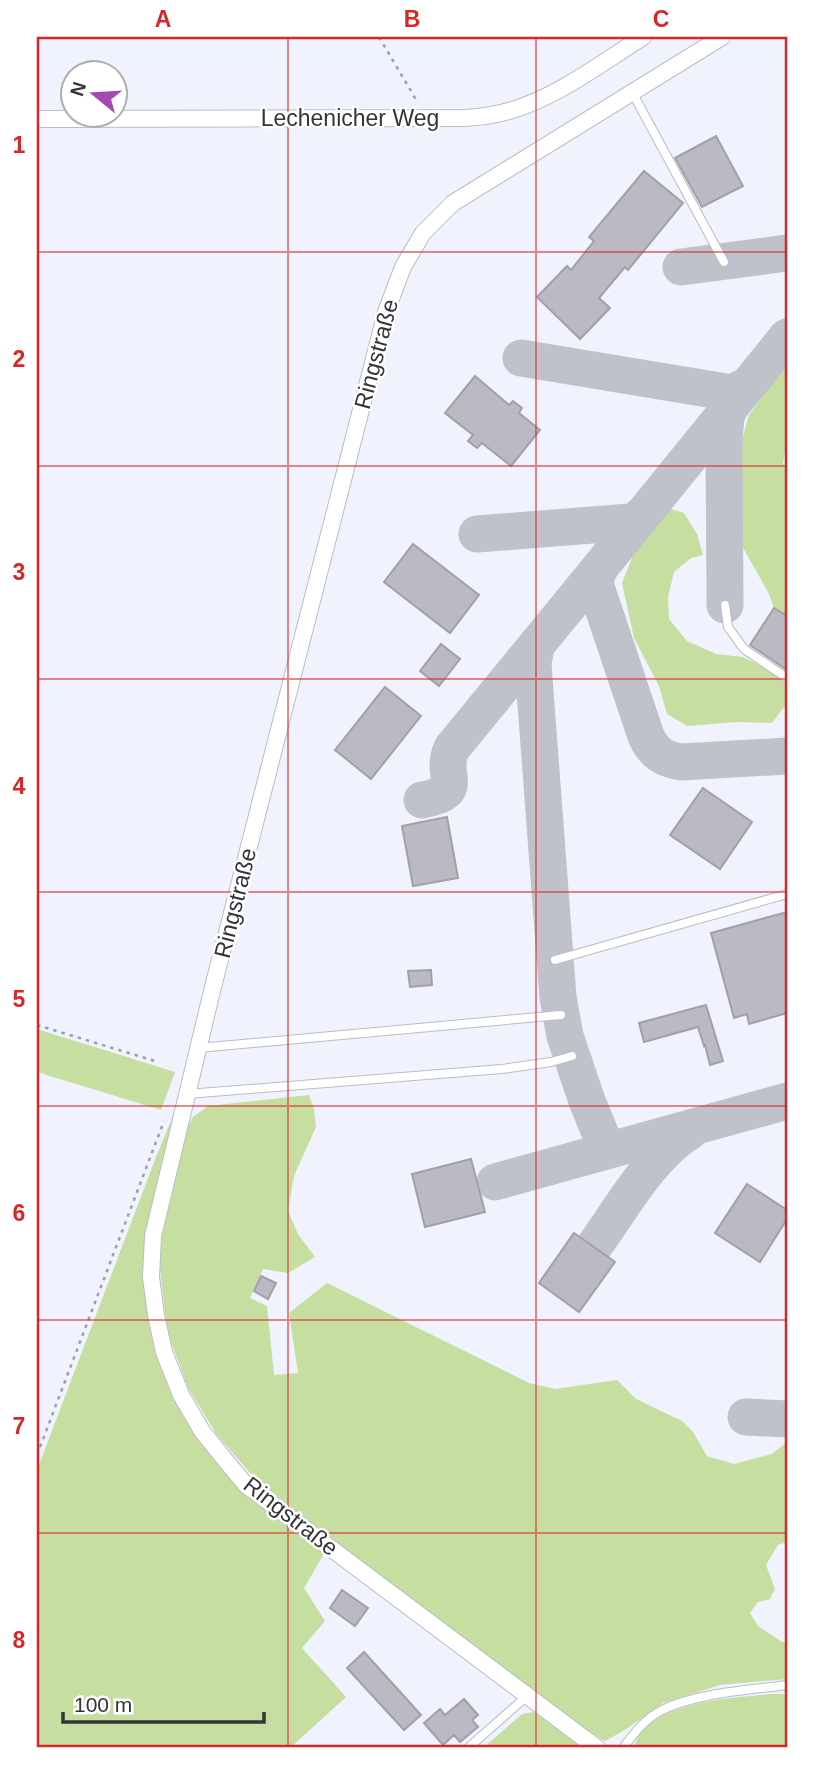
<svg xmlns="http://www.w3.org/2000/svg" width="824" height="1785" viewBox="0 0 824 1785" font-family="Helvetica,sans-serif">
	<rect width="100%" height="100%" fill="#f0f2fd"/>
	<!-- green -->
	<path fill="#c6dfa0" d="M787 366V437L783 464 787 470V616L774 608 769 594 742 546 738 453 749 415 767 390Z
		M665 507 684 513 697 534 703 555 691 558 674 572 668 597 669 619 687 641 716 654 743 657 765 668 787 684V703L772 723 738 722 687 726 667 714 659 686 634 638 622 583 638 543Z
		M37 1029 175 1072 161 1110 37 1072Z
		M309 1095 314 1109 316 1127 294 1176 288 1211 298 1234 315 1257 288 1273 263 1269 250 1298 267 1306 274 1375 298 1373 289 1313 327 1283 529 1383 555 1389 617 1380 636 1399 682 1421 693 1432 707 1456 734 1464 772 1454 787 1442V1542L778 1545 766 1565 775 1589 770 1599 758 1602 750 1613 758 1626 782 1642H787V1679L720 1685 663 1703 625 1730 605 1741 574 1723 258 1482 217 1435 188 1388 167 1331 160 1269 163 1220 184 1134 193 1117 208 1106Z
		M173 1116 154 1199 149 1317 163 1371 189 1424 222 1469 325 1552 304 1588 325 1621 302 1648 346 1697 290 1748H37V1470L158 1152Z
		M771 1694H787V1748H634C645 1701 732 1698 771 1694Z
		M533 1712 552 1722 586 1748H483L522 1714Z"/>
	<g fill="none" stroke-linecap="round" stroke-linejoin="round">
		<!-- taxiway -->
		<path stroke="#c0c2cb" stroke-width="37" d="M681 267 787 253
			M787 337 602 565 596 576 595 584 646 736C653 752 663 759 681 762L787 756
			M521 358 732 393 748 385
			M477 534 630 522 636 520 645 512
			M725 605 724 438 726 418 729 408
			M537 644 533 662 534 678 558 997 565 1036 587 1101 607 1150
			M422 800C469 792 438 776 452 748L602 565
			M495 1182 787 1101
			M595 1245C621 1209 651 1155 689 1132
			M746 1417 787 1419"/>
	</g>
	<!-- building -->
	<path fill="#bbb9c4" stroke="#a1a0aa" stroke-width="2" d="M716 136 743 186 702 207 675 158Z
		M644 171 683 203 628 270 625 267 599 298 610 308 580 339 537 297 567 266 571 270 594 241 589 237Z
		M475 376 509 405 513 401 522 408 519 413 540 430 511 466 482 443 477 448 468 441 473 435 445 413Z
		M413 544 479 595 450 633 384 582Z
		M774 608 787 616V670L750 645Z
		M441 644 460 659 439 686 420 671Z
		M385 687 421 716 371 779 335 750Z
		M703 788 752 822 720 869 670 835Z
		M447 817 458 878 413 886 402 826Z
		M787 912V1013L749 1024 747 1014 734 1018 711 933Z
		M431 970 432 985 410 987 408 971Z
		M706 1005 723 1061 710 1065 705 1045 704 1046 698 1027 644 1042 639 1023Z
		M471 1159 485 1212 425 1227 412 1174Z
		M747 1184 787 1210V1219L760 1262 715 1233Z
		M574 1233 615 1262 579 1312 539 1283Z
		M261 1276 276 1283 268 1299 254 1291Z
		M342 1590 368 1608 355 1626 330 1608Z
		M364 1652 421 1715 404 1730 347 1668Z
		M464 1699 478 1715 472 1720 478 1727 460 1742 454 1735 443 1745 424 1723 440 1709 445 1715Z"/>
	<g fill="none" stroke-linecap="round" stroke-linejoin="round">
		<!-- service casing -->
		<g stroke="#babcc7" stroke-width="10">
			<path id="service" d="M632 92 724 262
				M725 605 728 627 744 649 787 678
				M555 960 787 894
				M198 1048 561 1015
				M187 1094 502 1069 551 1062 572 1056
				M468 1748 527 1696
				M623 1748C634 1733 645 1719 662 1710 696 1693 750 1690 787 1685"/>
		</g>
		<!-- minor casing -->
		<g stroke="#babcc7" stroke-width="18">
			<path id="minor" d="M37 119 466 118C481 117 495 115 509 111 558 97 601 63 643 37
				M597 1748 273 1505 246 1485 226 1461 202 1431 181 1395 164 1352 156 1315 151 1277 153 1236 213 987 386 312 403 267 423 233 453 203 722 37"/>
		</g>
		<!-- path -->
		<path stroke="#9d9ea7" stroke-width="2.5" stroke-dasharray="3.5 5" stroke-linecap="butt" d="M379 37 418 103
			M37 1025 155 1061
			M37 1455 164 1121"/>
		<!-- service -->
		<use href="#service" stroke="#fff" stroke-width="8"/>
		<!-- minor -->
		<use href="#minor" stroke="#fff" stroke-width="16"/>
	</g>
	<!-- grid -->
	<path fill="none" stroke="#d62828" stroke-width="2" stroke-opacity="0.55" d="M288 37V1748M536 37V1748M37 252H787M37 466H787M37 679H787M37 892H787M37 1106H787M37 1320H787M37 1533H787"/>
	<g text-anchor="middle" dominant-baseline="central" stroke-width="5" stroke-linejoin="round" paint-order="stroke">
		<!-- street labels -->
		<g font-size="23" fill="#343439" stroke="#fff">
			<text x="350" y="118">Lechenicher Weg</text>
			<text transform="translate(376 354) rotate(-75)">Ringstraße</text>
			<text transform="translate(235 903) rotate(-76)">Ringstraße</text>
			<text transform="translate(291 1516) rotate(38)">Ringstraße</text>
		</g>
	</g>
	<!-- border -->
	<rect width="824" height="1785" fill="none" stroke="#ffffff" stroke-width="77"/>
	<!-- north arrow -->
	<g transform="translate(94 94) rotate(288)"><circle r="33" fill="#ffffff" stroke="#aeaeb0" stroke-width="2"/>
	<path d="M0-5L12 26L0 18L-12 26Z" fill="#a648b1"/>
	<text y="-10" font-size="19" font-weight="bold" text-anchor="middle" fill="#343439">N</text>
	</g>
	<!-- scale -->
	<path d="M63 1712v10h201v-10" fill="none" stroke="#343439" stroke-width="3.5"/>
	<text x="74" y="1712" font-size="21" fill="#343439" stroke="#ffffff" stroke-width="5" paint-order="stroke">100 m</text>
	<rect x="38" y="38" width="748" height="1708" fill="none" stroke="#d62828" stroke-width="2.5"/>
	<g font-size="23" text-anchor="middle" font-weight="bold" fill="#d62828">
		<text x="163" y="27">A</text>
		<text x="412" y="27">B</text>
		<text x="661" y="27">C</text>
		<text x="19" y="153">1</text>
		<text x="19" y="367">2</text>
		<text x="19" y="580">3</text>
		<text x="19" y="794">4</text>
		<text x="19" y="1007">5</text>
		<text x="19" y="1221">6</text>
		<text x="19" y="1434">7</text>
		<text x="19" y="1648">8</text>
	</g>
</svg>
